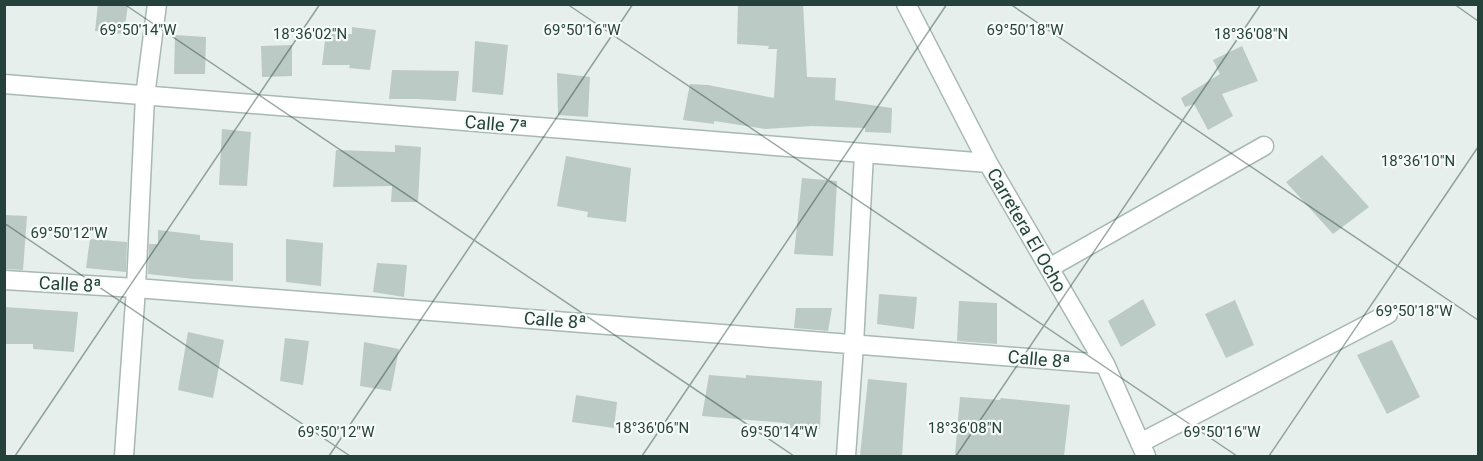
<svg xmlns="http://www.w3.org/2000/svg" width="1483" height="461" viewBox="0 0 1483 461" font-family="Roboto,sans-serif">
	<rect width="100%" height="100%" fill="#e6efeb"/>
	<!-- building -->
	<path fill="#bbcac4" d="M98 4H128L124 34 95 31Z
		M738 4H803L807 77 836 78 835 100 892 108 891 133 865 132V128L812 126 765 129 714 121V124L683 120 690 84 708 85 774 98 777 49H768L769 46 737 44Z
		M352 27 376 30 370 70 349 68 350 65H322L326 33 352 34Z
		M175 35 206 37 205 74H174Z
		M475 41 508 45 503 95 472 92Z
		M292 45V76L262 77 261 46Z
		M1242 46 1258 81 1222 94 1233 116 1208 130 1194 104 1185 107 1181 98 1220 74 1213 60Z
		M392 70 459 71 456 101 417 99H389Z
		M557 73 590 77 588 117 558 115Z
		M222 129 251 132 247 186 219 185Z
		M395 145 421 147 418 202H391L392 186 333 187 336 150 395 152Z
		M1322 155 1369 207 1333 234 1286 182Z
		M566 156 631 168 626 222 587 217 588 212 557 206Z
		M802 178 837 181 833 256 794 254Z
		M4 215 27 216 23 270 4 269Z
		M158 230 200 235V240L233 243V281L194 279 148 274 149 244H158Z
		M90 239 127 242 126 272 86 268Z
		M286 239 323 243 321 286 286 282Z
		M377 263 407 265 404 297 373 292Z
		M879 294 917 297 914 329 877 324Z
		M1143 299 1156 325 1121 347 1108 321Z
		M1235 300 1254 345 1226 358 1205 314Z
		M959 301 997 303V344L957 341Z
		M4 307 78 312 74 352 33 349V344H4Z
		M796 308H832L828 331 794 328Z
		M188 332 224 340 213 398 178 390Z
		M285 338 309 341 303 385 280 381Z
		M1392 340 1420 397 1387 414 1357 355Z
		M364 342 399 349 391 391 360 386Z
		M709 375 746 378V375L822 381 820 429 786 428V423L702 416Z
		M868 379 907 383 902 456H860Z
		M576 395 617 402 614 428 572 422Z
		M960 397 1000 400 1001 398 1070 405 1064 456H971L955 455Z"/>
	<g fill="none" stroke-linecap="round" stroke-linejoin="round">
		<!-- minor casing -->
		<g stroke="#a8b8b2" stroke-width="21">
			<path id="minor" d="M906 4 988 163 1105 364 1146 456
				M4 84 988 163
				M1049 268 1264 146
				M4 280 136 288 1105 364
				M1140 443 1388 314
				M124 456 136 288 145 96 157 4
				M846 456 854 344 864 153"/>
		</g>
		<!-- minor -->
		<use href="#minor" stroke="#fff" stroke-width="18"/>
	</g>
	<!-- ticks -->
	<path fill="none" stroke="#24423a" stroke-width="1.5" stroke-opacity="0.45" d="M124 4 794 456M567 4 1237 456M1010 4 1478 320M1454 4 1478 21M4 7 6 4M4 223 350 456M15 456 320 4M329 456 633 4M642 456 947 4M956 456 1261 4M1269 456 1478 147"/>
	<g text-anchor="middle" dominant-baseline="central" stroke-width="4.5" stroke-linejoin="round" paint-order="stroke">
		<!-- street labels -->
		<g font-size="18" fill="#24423a" stroke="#f7fbf9">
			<text transform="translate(496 124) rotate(5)">Calle 7ª</text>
			<text transform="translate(1027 230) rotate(60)">Carretera El Ocho</text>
			<text transform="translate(70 284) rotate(3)">Calle 8ª</text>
			<text transform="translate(555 320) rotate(4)">Calle 8ª</text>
			<text transform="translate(1039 359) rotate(5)">Calle 8ª</text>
		</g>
	</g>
	<g font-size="15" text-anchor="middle" fill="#24423a" stroke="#f7fbf9" stroke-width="4.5" stroke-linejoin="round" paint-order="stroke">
		<text x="582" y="35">69°50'16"W</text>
		<text x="1025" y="35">69°50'18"W</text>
		<text x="138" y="35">69°50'14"W</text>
		<text x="310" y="39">18°36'02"N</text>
		<text x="1251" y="39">18°36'08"N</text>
		<text x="1418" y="166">18°36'10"N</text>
		<text x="69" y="238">69°50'12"W</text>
		<text x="1414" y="316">69°50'18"W</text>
		<text x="652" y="433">18°36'06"N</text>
		<text x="965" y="433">18°36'08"N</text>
		<text x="336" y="437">69°50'12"W</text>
		<text x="779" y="437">69°50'14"W</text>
		<text x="1222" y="437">69°50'16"W</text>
	</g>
	<!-- border -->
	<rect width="1483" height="461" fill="none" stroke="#24423a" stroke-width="12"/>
</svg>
